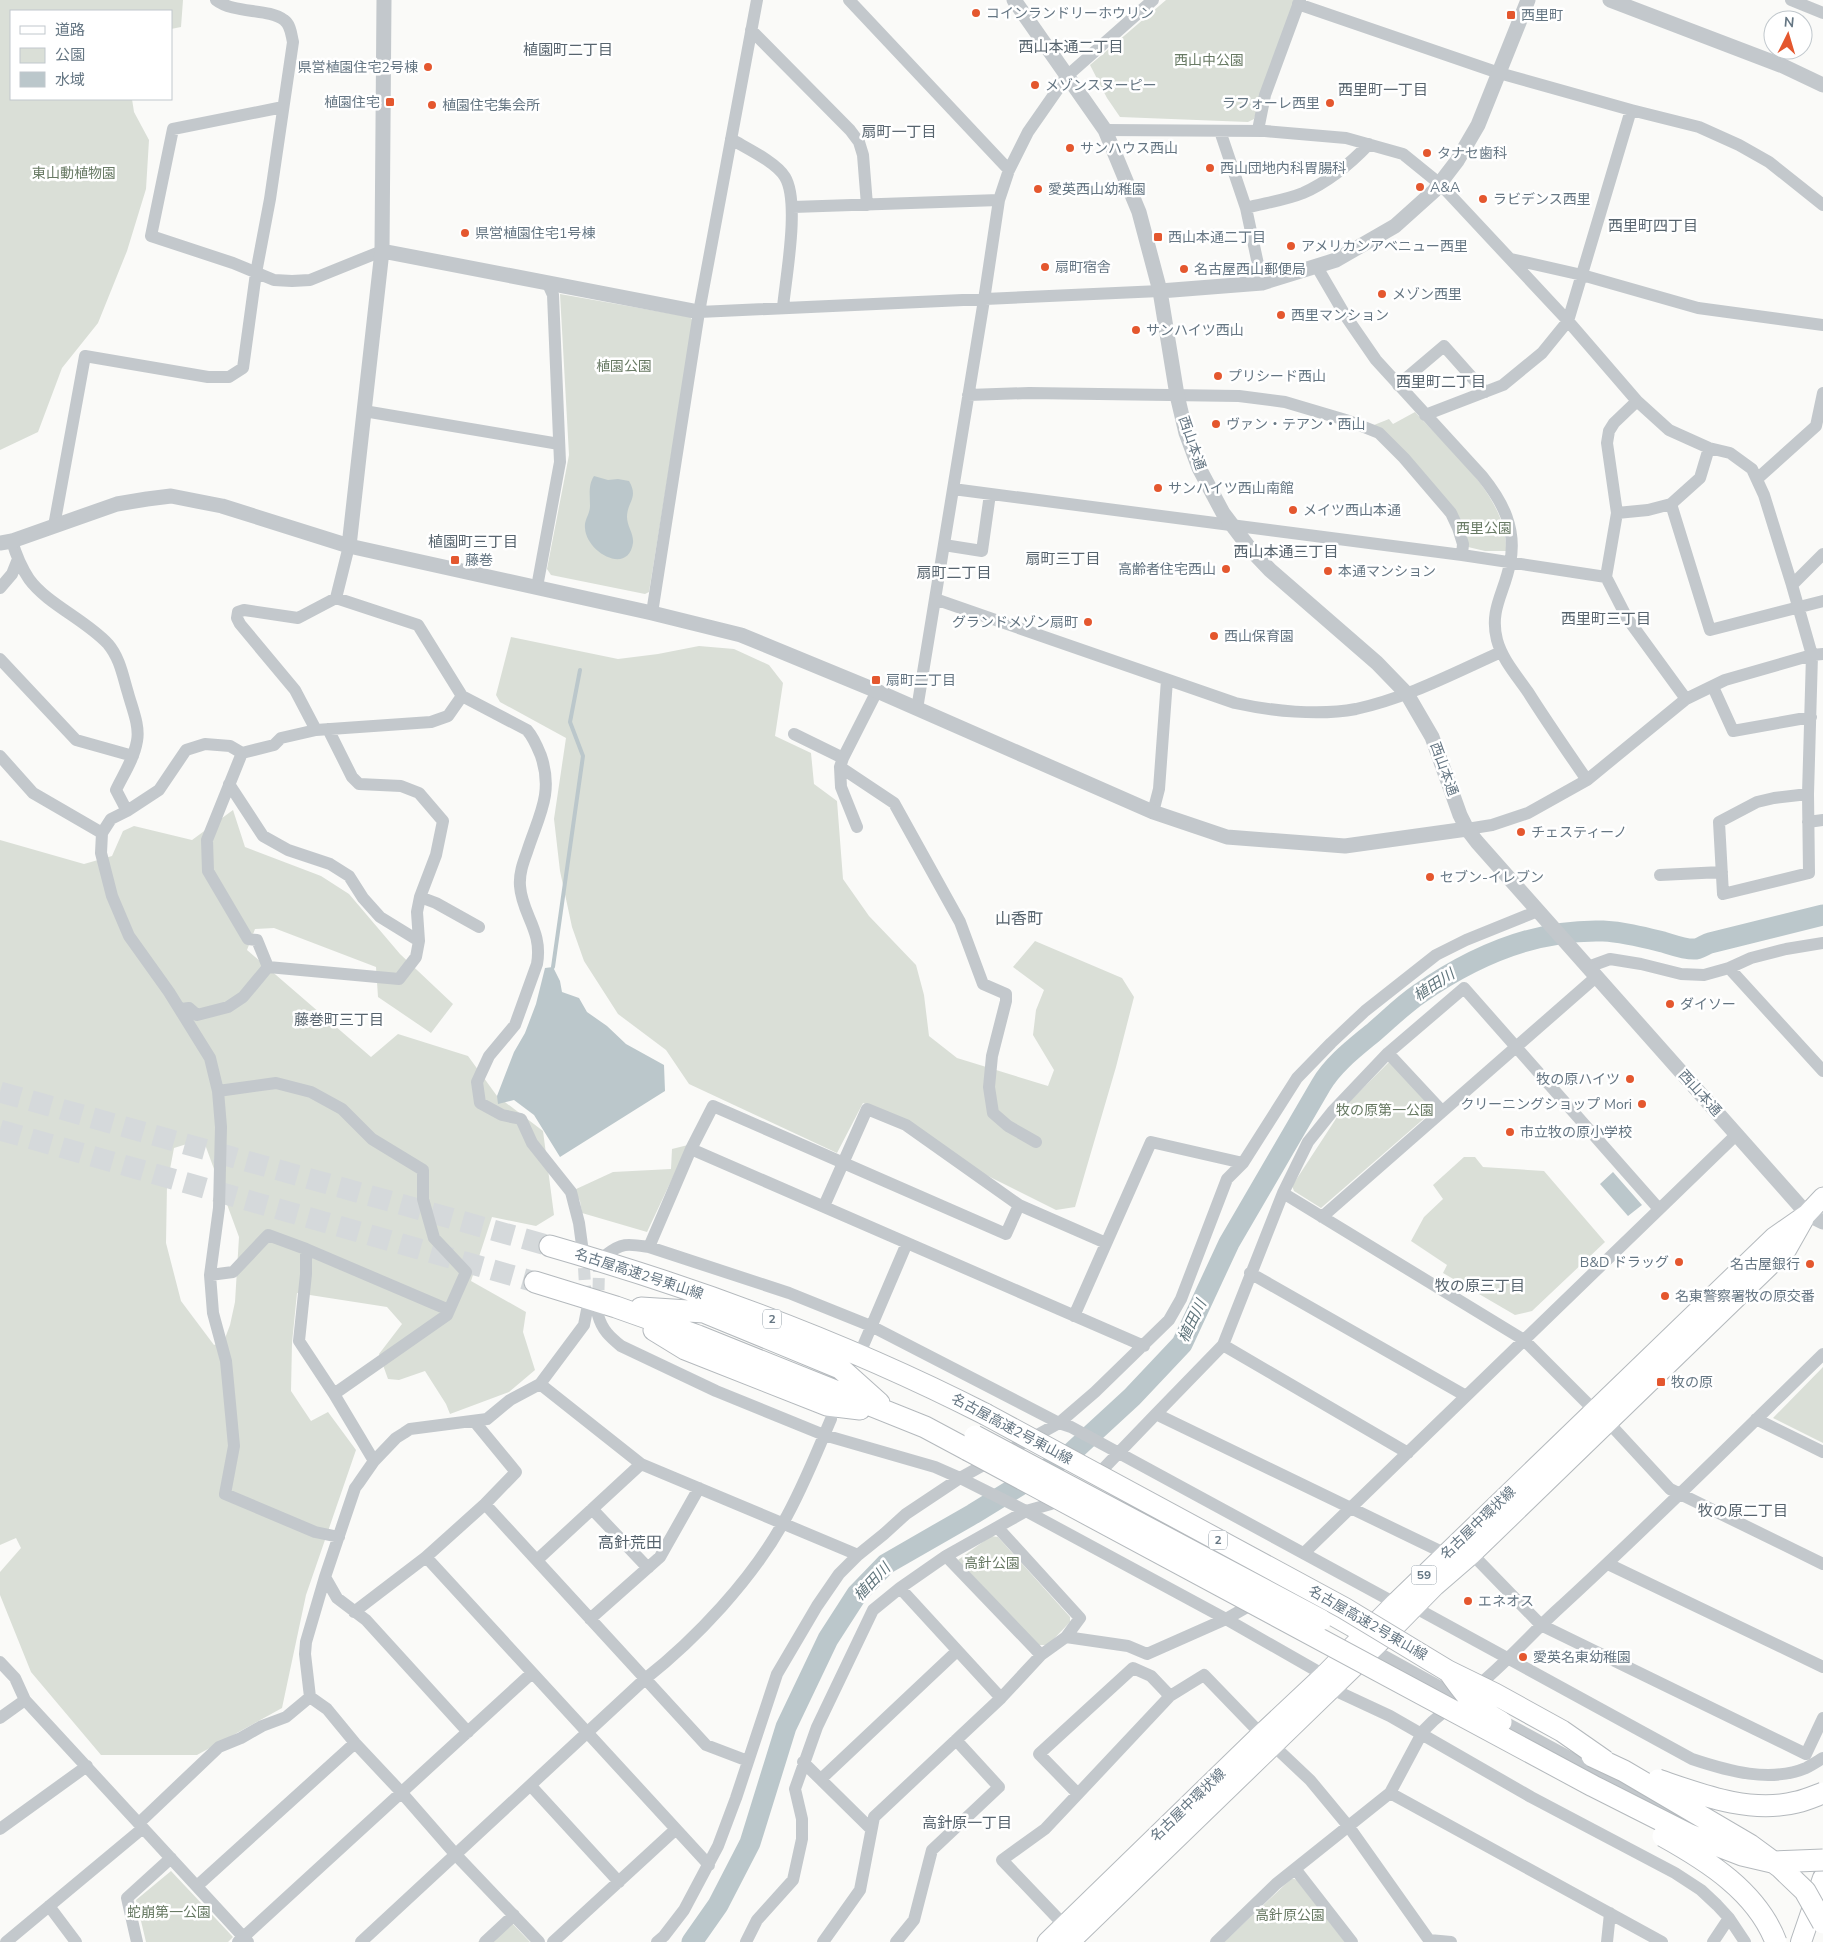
<svg xmlns="http://www.w3.org/2000/svg" width="1823" height="1942" viewBox="0 0 1823 1942" font-family="'Nunito Sans','Noto Sans JP',sans-serif">
	<rect width="100%" height="100%" fill="#fafaf8"/>
	<!-- green -->
	<path fill="#dadfd7" fill-rule="evenodd" d="M0 0H183L181 27 171 29V11H11V99H132L134 112 149 140 146 189 127 251 98 323 62 368 38 432 0 450Z
		M1166 0H1295L1254 119 1248 122 1120 117 1107 98 1090 65Z
		M560 294 690 317 693 321 649 592 645 594 551 575 547 569 569 455Z
		M1415 412C1450 450 1508 497 1506 551H1485L1468 547 1467 542 1374 425 1389 419 1393 424Z
		M511 637 618 659 658 654 699 646 734 649 769 665 783 683 775 736 811 753 814 784 837 801 843 879 869 916 916 965 924 995 929 1036 957 1058 1048 1086 1054 1070 1033 1035 1036 1010 1044 990 1013 967 1035 941 1122 978 1134 997 1116 1067 1075 1207 1056 1210 984 1174 908 1121 863 1103 837 1153 689 1084 666 1050 618 1014 584 961 572 927 560 871 554 819 566 738 500 702 496 695Z
		M233 810 245 847 321 876 349 894 400 954 453 1004 431 1033 378 997 376 967 274 928 255 929 247 950 371 1057 398 1034 468 1056 497 1096 543 1131 554 1215 536 1226 492 1217 471 1281 526 1312 523 1332 535 1370 509 1392 450 1414 446 1404 425 1371 399 1380 388 1379 379 1354 402 1324 387 1307 297 1293 292 1343 291 1391 311 1421 328 1412 356 1450 306 1595 282 1708 197 1755H101L31 1672 0 1595V1572L21 1548 16 1538 0 1545V840L84 864 112 856 123 831 134 826 192 840ZM203 1139 239 1237 235 1302 230 1325 224 1341 214 1345 181 1301 166 1243 167 1185 174 1148Z
		M1390 1061 1435 1109 1321 1208 1294 1191 1292 1186 1343 1108Z
		M688 1145 647 1232 582 1213 580 1201 574 1190 613 1172 671 1169 672 1149Z
		M1464 1157H1475L1483 1167 1544 1171 1605 1242 1532 1311 1515 1315 1443 1273 1447 1265 1411 1241 1424 1217 1443 1199 1433 1185Z
		M1823 1367V1443L1773 1418Z
		M991 1536 998 1537 1070 1617V1622L1048 1645H1038L958 1560Z
		M171 1871 233 1937 228 1942H146L136 1900Z
		M1292 1878 1297 1880 1345 1942H1224Z
		M505 1916 530 1942H478Z"/>
	<!-- water -->
	<path fill="#bbc7cb" d="M594 476 608 480 618 479 629 481C639 498 627 502 627 517 627 526 634 534 633 543 628 576 586 552 585 528 584 520 590 514 590 506 590 496 588 485 594 476Z
		M553 967 560 981 562 992 579 998 587 1012 607 1026 626 1044 664 1065 665 1091 560 1157 534 1115 514 1100 498 1104 497 1096 514 1052 525 1033 536 1004 545 968Z
		M1613 1172 1642 1205 1628 1216 1600 1184Z"/>
	<g fill="none" stroke-linecap="round" stroke-linejoin="round">
		<!-- stream -->
		<path stroke="#bbc7cb" stroke-width="4" d="M553 967 583 756 570 722 580 670"/>
		<!-- river -->
		<path stroke="#bbc7cb" stroke-width="21" d="M692 1942 718 1905 750 1843 786 1727 828 1639 857 1594 886 1564 973 1514 1069 1455 1132 1397 1182 1344 1229 1243 1321 1085C1334 1063 1356 1047 1375 1031 1389 1019 1403 1005 1419 994 1472 957 1536 929 1603 931 1624 932 1643 937 1663 942 1673 945 1686 950 1696 949 1701 948 1706 944 1710 943L1823 915"/>
		<!-- minor-tunnel -->
		<path stroke="#d5d9db" stroke-width="12" stroke-dasharray="12 6" stroke-linecap="butt" d="M583 1250 586 1303
			M598 1308 599 1271 605 1257"/>
		<!-- motorway-tunnel -->
		<path stroke="#d5d9db" stroke-width="21" stroke-dasharray="21 11" stroke-linecap="butt" d="M0 1092 550 1246
			M0 1130 535 1282"/>
		<!-- primary casing -->
		<g stroke="#b5babe" stroke-width="21">
			<path id="primary" d="M1047 1942 1261 1734 1324 1675 1395 1603 1774 1237 1807 1214 1823 1197
				M1070 1942 1381 1641 1435 1586 1472 1554 1787 1249 1804 1219"/>
		</g>
		<!-- trunk casing -->
		<g stroke="#b4b9bd" stroke-width="22">
			<path id="trunk" d="M1801 1942 1823 1878"/>
		</g>
		<!-- motorway casing -->
		<g stroke="#b4b9bd" stroke-width="23">
			<path id="motorway" d="M550 1246C700 1289 846 1343 985 1414
				M535 1282 616 1307 698 1336 925 1427 968 1450
				M641 1308 704 1312 840 1368 879 1403
				M654 1330 685 1349 827 1405 860 1409
				M1328 1612 1365 1633"/>
		</g>
		<!-- minor -->
		<path stroke="#c3c8cc" stroke-width="12" d="M849 0 1009 170
			M1791 0 1823 13
			M1298 4 1499 73 1631 110 1699 127 1739 145 1769 162 1823 205
			M751 30 850 130 859 142 863 155 867 205
			M283 107 173 129 151 236 233 263 274 280 292 281 310 280 382 251
			M1105 130 1265 131 1346 138 1403 154 1440 184 1568 321 1637 401 1669 430 1709 448 1730 453 1752 469 1764 495 1792 585 1812 655 1808 794 1809 873 1723 894 1719 822 1757 802 1774 798 1808 794
			M1258 130 1265 95 1300 0
			M1220 131 1246 208 1262 283
			M731 139C746 148 776 162 785 177 800 202 786 276 783 307
			M793 207 999 200
			M1246 208C1265 203 1286 200 1303 193 1328 182 1350 164 1369 144
			M1511 259 1582 275 1698 308 1823 325
			M1317 267 1345 315 1376 360 1482 476C1503 502 1517 529 1510 563 1505 592 1489 609 1497 640 1502 659 1517 676 1528 692 1547 722 1567 751 1587 780
			M699 312 1160 291
			M1398 385 1444 346 1485 392
			M968 395 1029 393 1239 396 1285 402 1349 421 1379 433 1404 458 1451 513 1458 528 1463 544 1462 555
			M1637 401 1614 423 1609 431 1607 443 1617 513 1606 577 1627 618 1686 699
			M364 411 559 444
			M1425 415 1503 385 1542 353 1568 321 1631 110
			M1757 479 1816 426 1823 393
			M953 489 1462 555 1606 577
			M1671 504 1710 630 1823 601
			M1617 513 1648 510 1671 504 1700 478 1709 448
			M54 526 85 356 208 377H229L243 368 256 273 270 199 293 42C291 34 291 25 284 20 268 8 234 14 216 0
			M12 541C16 555 21 567 29 579 47 604 86 620 108 644 120 658 123 677 128 693 132 708 140 726 137 741 134 759 123 775 116 790L127 811 159 790 186 750 205 744 230 746 242 753 274 745 281 738 316 730 431 722 448 716 462 696
			M944 545 982 551 990 494
			M1792 585 1823 554
			M537 587 560 462 553 295 548 284
			M0 588 12 574 18 559
			M336 598 349 546
			M935 599 1235 703C1271 711 1319 716 1356 709 1407 698 1454 673 1501 652
			M652 613 699 312 757 0
			M0 659 76 740 133 756
			M1713 687 1733 731 1811 717
			M877 691 843 758 840 767 894 803 960 922 983 984 1006 994V1001L992 1056 989 1087 993 1113 1008 1126 1036 1142
			M917 709 984 300 999 200 1009 170 1028 132 1067 76 1153 0
			M316 730 295 690 240 624 237 618 238 612 244 610 298 618 336 598 418 625 462 696 527 730C534 738 537 746 541 756 554 794 538 817 527 852 523 863 519 874 520 886 522 915 543 930 537 964L515 1025 489 1056 477 1082 480 1103 502 1115 521 1119 532 1143 571 1192 579 1223 582 1245
			M794 734 843 758
			M242 753 207 840 208 871 248 939 257 940 268 967
			M0 756 33 793 102 833
			M840 767 841 787 857 827
			M229 784 263 836 288 850 330 864 349 876 363 898 380 917 419 941
			M127 811 111 819 102 833 101 853 112 896 129 936 169 992 210 1058 218 1091 221 1127 219 1208 210 1275 213 1313 226 1361 234 1446 225 1494 315 1532 339 1537
			M1153 812 1159 789 1167 680
			M1808 822 1823 820
			M1467 829 1492 825 1528 813 1587 780 1686 699 1725 680 1812 655 1823 654
			M1660 875 1722 872
			M420 897 436 903 479 927
			M1588 967 1610 959 1641 964 1681 974 1704 975 1729 968 1751 958 1786 949 1823 943
			M1729 968 1823 1071
			M181 1009 189 1008 197 1015 228 1007 243 997 268 967 399 979 416 957 419 941 417 912 420 897 436 855 443 821 419 793 401 786 359 784 352 777 328 729
			M1388 1053 1442 1111
			M218 1091 276 1083 311 1092 342 1109 372 1139 423 1170V1199L434 1238 466 1272 447 1315 334 1394
			M691 1149 1144 1346
			M1283 1193 1524 1340 1594 1410
			M824 1206 867 1109 906 1125 1019 1205 1106 1243
			M1322 1217 1596 977
			M649 1247 691 1149 713 1106 1006 1234 1019 1205
			M306 1249V1274L299 1341 334 1394 374 1461
			M606 1255C622 1242 629 1244 649 1247L789 1293 871 1326 1059 1423 1071 1427 1395 1603
			M1250 1273 1466 1396
			M210 1275 233 1272 268 1235 306 1249 449 1310
			M598 1315C602 1330 610 1337 621 1346L716 1391 824 1435 935 1467 960 1478 1026 1511 1226 1619 1324 1675
			M1074 1316 1151 1142 1243 1163
			M1223 1345 1408 1453
			M863 1346 907 1243
			M540 1384 641 1464 858 1555
			M1756 1419 1823 1452
			M1608 1422 1670 1489 1823 1564
			M1105 1467 1156 1414
			M485 1504 706 1745 748 1761
			M592 1509 648 1568
			M1304 1553 1736 1135
			M1446 1554 1156 1414 1223 1345 1283 1193 1308 1142 1332 1112 1388 1053 1464 988 1659 1209
			M1472 1554 1541 1625 1806 1754 1823 1718
			M946 1556 1041 1655
			M426 1557 709 1865
			M537 1560 641 1464
			M1608 1564 1823 1667
			M325 1577 337 1598 366 1620 468 1732
			M900 1588 1001 1698
			M1414 1607 1692 1759C1728 1771 1770 1783 1806 1768 1812 1765 1818 1761 1823 1758
			M354 1612 426 1557 485 1504 516 1472 474 1421
			M590 1619 660 1557 699 1488
			M1066 1637 1128 1646 1147 1654 1226 1619 1247 1607 1257 1604
			M0 1662 15 1678 25 1700 248 1942
			M1475 1688C1504 1665 1528 1637 1555 1612 1647 1528 1734 1441 1823 1354
			M1332 1689 1390 1716 1531 1797 1675 1873 1701 1890 1717 1905 1729 1918 1745 1942
			M310 1697 327 1709 355 1743 401 1792 456 1855 539 1942
			M0 1718 25 1700
			M1420 1734 1433 1721 1451 1706
			M1273 1745 1310 1780 1349 1827 1429 1940V1942
			M803 1762 871 1829
			M821 1779 957 1651
			M531 1786 619 1882
			M1390 1793 1662 1942
			M1078 1794 1039 1754 1133 1668 1151 1676 1170 1696
			M139 1823 219 1747 241 1738 262 1726 286 1717 310 1697 305 1654 306 1642 325 1577 355 1488 358 1484 374 1461 396 1438 404 1433 410 1429 487 1419 510 1400 540 1384 584 1325 587 1310
			M0 1829 87 1766
			M1296 1870 1352 1942
			M197 1886 355 1743
			M49 1906 76 1942
			M1064 1925 1002 1860 1045 1829 1170 1696 1204 1675 1261 1734
			M1429 1940 1451 1942
			M6 1942 143 1828
			M137 1942 127 1898 171 1858
			M238 1942 532 1673
			M361 1942 645 1679C697 1638 751 1580 783 1523 802 1490 816 1454 831 1419
			M485 1942 514 1915
			M553 1942 676 1829
			M657 1942 664 1936 684 1910 718 1846 736 1798 777 1674 817 1606 839 1574 858 1555 884 1534 906 1514 960 1478 1059 1423 1095 1392 1169 1320 1181 1299 1227 1179 1243 1163 1297 1078 1331 1043 1365 1011 1436 955 1466 940 1538 911
			M746 1942 757 1920 793 1880 802 1839V1819L795 1789 817 1727 873 1610 900 1588 946 1556 1026 1511 1051 1504
			M823 1942 860 1890 874 1817 1001 1698 1041 1655 1066 1637 1080 1618 998 1528
			M896 1942 914 1920 932 1850 999 1787 956 1740
			M1216 1942 1276 1884 1390 1793 1421 1735
			M1607 1942 1610 1913
			M1713 1942 1729 1918"/>
		<!-- tertiary -->
		<path stroke="#c3c8cc" stroke-width="15" d="M1014 0 1105 130 1139 212 1160 291 1177 395 1186 433 1199 468 1223 513 1251 550 1270 570 1377 663 1407 694 1432 737 1460 815 1467 829 1477 842 1807 1214 1823 1222
			M1610 0 1783 66 1823 85
			M382 251 699 312
			M1160 291 1262 283 1336 260 1395 226 1434 191 1457 161 1478 125 1528 0
			M0 543 12 541 117 504 147 499 171 496 222 506 349 546 652 613 741 635 877 691 1153 812 1227 837 1345 846 1467 829
			M349 546 382 251 384 0
			M1363 1646 1472 1706
			M1492 1717 1694 1826"/>
		<!-- primary -->
		<use href="#primary" stroke="#fff" stroke-width="19"/>
		<!-- trunk -->
		<use href="#trunk" stroke="#fff" stroke-width="20"/>
		<!-- motorway -->
		<use href="#motorway" stroke="#fff" stroke-width="21"/>
		<!-- motorway-bridge casing -->
		<g stroke="#b4b9bd" stroke-width="23" stroke-linecap="butt">
			<path id="motorway-bridge" d="M985 1414 1344 1608 1448 1671 1495 1694 1562 1731 1605 1761
				M975 1436 1321 1620
				M968 1450 1593 1786 1690 1835 1742 1855 1772 1862 1823 1860
				M1450 1673C1467 1697 1474 1707 1501 1722
				M1592 1756 1624 1771 1750 1845 1780 1867 1805 1891 1823 1923
				M1658 1780C1702 1795 1750 1814 1797 1802 1806 1800 1815 1796 1823 1793
				M1663 1836C1708 1861 1757 1892 1776 1942"/>
		</g>
		<!-- motorway-bridge -->
		<use href="#motorway-bridge" stroke="#fff" stroke-width="21"/>
	</g>
	<!-- markers -->
	<g fill="#e4572e" stroke="#fff" stroke-width="2">
		<circle cx="976" cy="13" r="5"/>
		<rect x="1506" y="10" width="10" height="10" rx="2.5"/>
		<circle cx="428" cy="67" r="5"/>
		<circle cx="1035" cy="85" r="5"/>
		<rect x="385" y="97" width="10" height="10" rx="2.5"/>
		<circle cx="1330" cy="103" r="5"/>
		<circle cx="432" cy="105" r="5"/>
		<circle cx="1070" cy="148" r="5"/>
		<circle cx="1427" cy="153" r="5"/>
		<circle cx="1210" cy="168" r="5"/>
		<circle cx="1420" cy="187" r="5"/>
		<circle cx="1038" cy="189" r="5"/>
		<circle cx="1483" cy="199" r="5"/>
		<circle cx="465" cy="233" r="5"/>
		<rect x="1153" y="232" width="10" height="10" rx="2.5"/>
		<circle cx="1291" cy="246" r="5"/>
		<circle cx="1045" cy="267" r="5"/>
		<circle cx="1184" cy="269" r="5"/>
		<circle cx="1382" cy="294" r="5"/>
		<circle cx="1281" cy="315" r="5"/>
		<circle cx="1136" cy="330" r="5"/>
		<circle cx="1218" cy="376" r="5"/>
		<circle cx="1216" cy="424" r="5"/>
		<circle cx="1158" cy="488" r="5"/>
		<circle cx="1293" cy="510" r="5"/>
		<rect x="450" y="555" width="10" height="10" rx="2.5"/>
		<circle cx="1226" cy="569" r="5"/>
		<circle cx="1328" cy="571" r="5"/>
		<circle cx="1088" cy="622" r="5"/>
		<circle cx="1214" cy="636" r="5"/>
		<rect x="871" y="675" width="10" height="10" rx="2.5"/>
		<circle cx="1521" cy="832" r="5"/>
		<circle cx="1430" cy="877" r="5"/>
		<circle cx="1670" cy="1004" r="5"/>
		<circle cx="1630" cy="1079" r="5"/>
		<circle cx="1642" cy="1104" r="5"/>
		<circle cx="1510" cy="1132" r="5"/>
		<circle cx="1679" cy="1262" r="5"/>
		<circle cx="1810" cy="1264" r="5"/>
		<circle cx="1665" cy="1296" r="5"/>
		<rect x="1656" y="1377" width="10" height="10" rx="2.5"/>
		<circle cx="1468" cy="1601" r="5"/>
		<circle cx="1523" cy="1657" r="5"/>
	</g>
	<g text-anchor="middle" dominant-baseline="central" stroke-width="5" stroke-linejoin="round" paint-order="stroke">
		<!-- shield labels -->
		<g fill="#fff" stroke="#939fa8" stroke-width="1">
			<rect x="763" y="1309.5" width="18" height="19" rx="4"/>
			<rect x="1209" y="1530.5" width="18" height="19" rx="4"/>
			<rect x="1411.5" y="1565.5" width="25" height="19" rx="4"/>
		</g>
		<g font-size="12" font-weight="bold" fill="#657683">
			<text x="772" y="1319">2</text>
			<text x="1218" y="1540">2</text>
			<text x="1424" y="1575">59</text>
		</g>
		<!-- poi labels -->
		<g font-size="14" fill="#657683" stroke="#fff" text-anchor="start">
			<text x="986" y="13">コインランドリーホウリン</text>
			<text x="1521" y="15">西里町</text>
			<text x="418" y="67" text-anchor="end">県営植園住宅2号棟</text>
			<text x="1045" y="85">メゾンスヌーピー</text>
			<text x="380" y="102" text-anchor="end">植園住宅</text>
			<text x="1320" y="103" text-anchor="end">ラフォーレ西里</text>
			<text x="442" y="105">植園住宅集会所</text>
			<text x="1080" y="148">サンハウス西山</text>
			<text x="1437" y="153">タナセ歯科</text>
			<text x="1220" y="168">西山団地内科胃腸科</text>
			<text x="1430" y="187">A&amp;A</text>
			<text x="1048" y="189">愛英西山幼稚園</text>
			<text x="1493" y="199">ラビデンス西里</text>
			<text x="475" y="233">県営植園住宅1号棟</text>
			<text x="1168" y="237">西山本通二丁目</text>
			<text x="1301" y="246">アメリカンアベニュー西里</text>
			<text x="1055" y="267">扇町宿舎</text>
			<text x="1194" y="269">名古屋西山郵便局</text>
			<text x="1392" y="294">メゾン西里</text>
			<text x="1291" y="315">西里マンション</text>
			<text x="1146" y="330">サンハイツ西山</text>
			<text x="1228" y="376">プリシード西山</text>
			<text x="1226" y="424">ヴァン・テアン・西山</text>
			<text x="1168" y="488">サンハイツ西山南館</text>
			<text x="1303" y="510">メイツ西山本通</text>
			<text x="465" y="560">藤巻</text>
			<text x="1216" y="569" text-anchor="end">高齢者住宅西山</text>
			<text x="1338" y="571">本通マンション</text>
			<text x="1078" y="622" text-anchor="end">グランドメゾン扇町</text>
			<text x="1224" y="636">西山保育園</text>
			<text x="886" y="680">扇町二丁目</text>
			<text x="1531" y="832">チェスティーノ</text>
			<text x="1440" y="877">セブン-イレブン</text>
			<text x="1680" y="1004">ダイソー</text>
			<text x="1620" y="1079" text-anchor="end">牧の原ハイツ</text>
			<text x="1632" y="1104" text-anchor="end">クリーニングショップ Mori</text>
			<text x="1520" y="1132">市立牧の原小学校</text>
			<text x="1669" y="1262" text-anchor="end">B&amp;D ドラッグ</text>
			<text x="1800" y="1264" text-anchor="end">名古屋銀行</text>
			<text x="1675" y="1296">名東警察署牧の原交番</text>
			<text x="1671" y="1382">牧の原</text>
			<text x="1478" y="1601">エネオス</text>
			<text x="1533" y="1657">愛英名東幼稚園</text>
		</g>
		<!-- park labels -->
		<g font-size="14" fill="#687a64" stroke="#fff">
			<text x="1209" y="60">西山中公園</text>
			<text x="74" y="173">東山動植物園</text>
			<text x="624" y="366">植園公園</text>
			<text x="1484" y="528">西里公園</text>
			<text x="1385" y="1110">牧の原第一公園</text>
			<text x="992" y="1563">高針公園</text>
			<text x="169" y="1912">蛇崩第一公園</text>
			<text x="1290" y="1915">高針原公園</text>
		</g>
		<!-- street labels -->
		<g font-size="14" fill="#657683" stroke="#fff">
			<text transform="translate(1192 443) rotate(71)">西山本通</text>
			<text transform="translate(1444 769) rotate(70)">西山本通</text>
			<text transform="translate(1700 1093) rotate(48)">西山本通</text>
			<text transform="translate(639 1274) rotate(18)">名古屋高速2号東山線</text>
			<text transform="translate(1012 1429) rotate(28)">名古屋高速2号東山線</text>
			<text transform="translate(1478 1523) rotate(-44)">名古屋中環状線</text>
			<text transform="translate(1368 1623) rotate(30)">名古屋高速2号東山線</text>
			<text transform="translate(1188 1805) rotate(-44)">名古屋中環状線</text>
		</g>
		<!-- neighbourhood labels -->
		<g font-size="15" fill="#57646e" stroke="#fff">
			<text x="1071" y="47">西山本通二丁目</text>
			<text x="568" y="50">植園町二丁目</text>
			<text x="1383" y="90">西里町一丁目</text>
			<text x="899" y="132">扇町一丁目</text>
			<text x="1653" y="226">西里町四丁目</text>
			<text x="1441" y="382">西里町二丁目</text>
			<text x="473" y="542">植園町三丁目</text>
			<text x="1286" y="552">西山本通三丁目</text>
			<text x="1063" y="559">扇町三丁目</text>
			<text x="954" y="573">扇町二丁目</text>
			<text x="1606" y="619">西里町三丁目</text>
			<text x="339" y="1020">藤巻町三丁目</text>
			<text x="1480" y="1286">牧の原三丁目</text>
			<text x="1743" y="1511">牧の原二丁目</text>
			<text x="967" y="1823">高針原一丁目</text>
		</g>
		<!-- water labels -->
		<g font-size="15" font-style="italic" fill="#60757c" stroke="#fff">
			<text transform="translate(1434 985) rotate(-33)">植田川</text>
			<text transform="translate(1192 1321) rotate(-64)">植田川</text>
			<text transform="translate(872 1582) rotate(-47)">植田川</text>
		</g>
		<!-- quarter labels -->
		<g font-size="16" fill="#57646e" stroke="#fff">
			<text x="1019" y="919">山香町</text>
			<text x="630" y="1543">高針荒田</text>
		</g>
	</g>
	<!-- legend -->
	<rect x="10" y="10" width="162" height="90" fill="#ffffff" stroke="#c1c8cd"/>
	<rect x="20" y="26" width="25" height="8" fill="#ffffff" stroke="#c1c8cd"/>
	<text x="55" y="35" font-size="15" fill="#657683">道路</text>
	<rect x="20" y="48" width="25" height="15" fill="#dadfd7" stroke="#c1c8cd"/>
	<text x="55" y="60" font-size="15" fill="#657683">公園</text>
	<rect x="20" y="72" width="25" height="15" fill="#bbc7cb" stroke="#c1c8cd"/>
	<text x="55" y="85" font-size="15" fill="#657683">水域</text>
	<!-- north arrow -->
	<g transform="translate(1788 35) rotate(5)"><circle r="24" fill="#ffffff" stroke="#c1c8cd"/>
	<path d="M0-4L9 19L0 12L-9 19Z" fill="#e4572e"/>
	<text y="-8" font-size="14" font-weight="bold" text-anchor="middle" fill="#657683">N</text>
	</g>
</svg>
